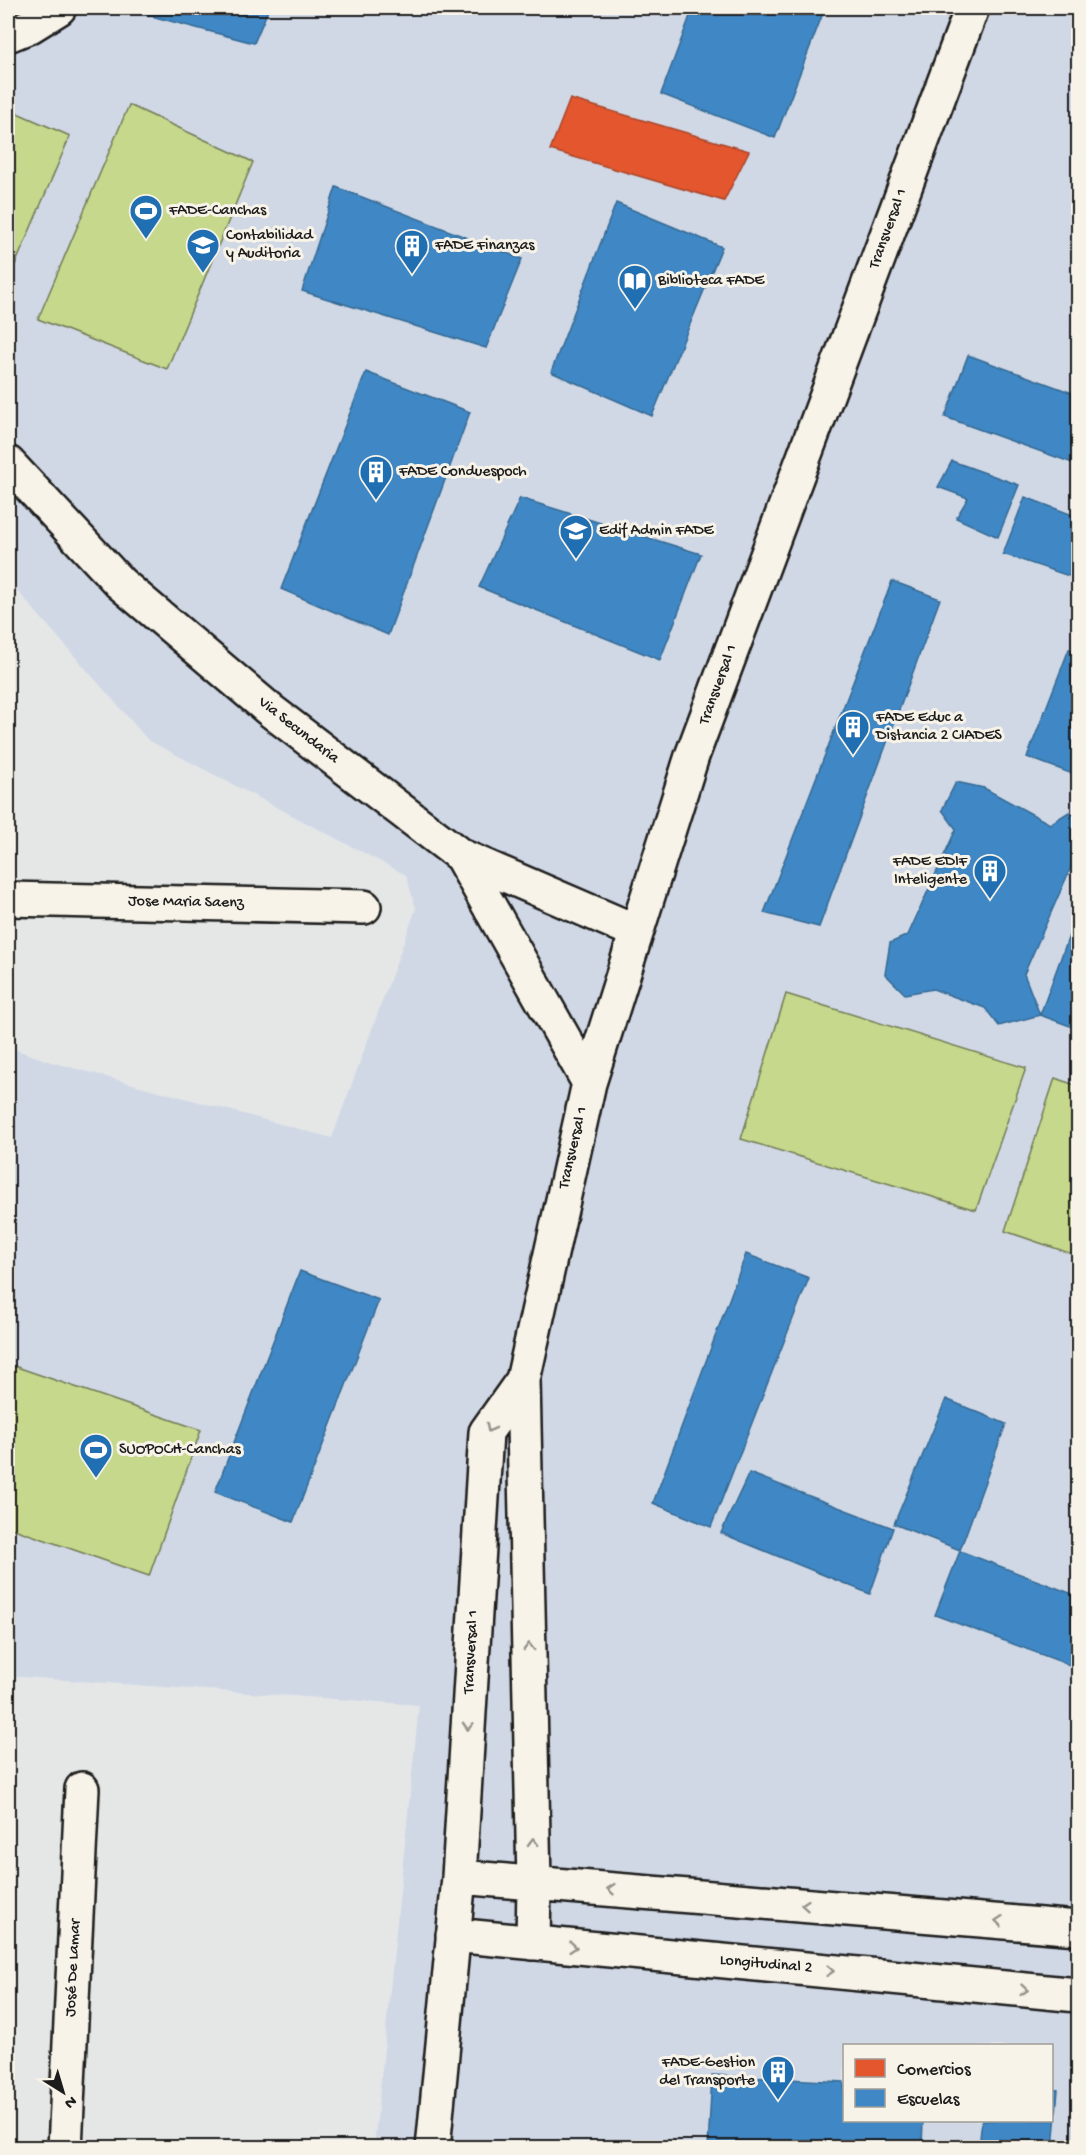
<svg xmlns="http://www.w3.org/2000/svg" width="1086" height="2155" viewBox="0 0 1086 2155" font-family="'Gochi Hand',sans-serif">
	<rect width="100%" height="100%" fill="#e5e7e7"/>
	<filter id="ink" filterUnits="userSpaceOnUse"><feTurbulence type="fractalNoise" baseFrequency=".0167" numOctaves="2"/><feDisplacementMap in="SourceGraphic" scale="12" xChannelSelector="R" yChannelSelector="G"/><feConvolveMatrix kernelMatrix="1 2 1 2 8 2 1 2 1" color-interpolation-filters="sRGB"/></filter>
	<g filter="url(#ink)">
		<!-- built -->
		<path fill="#d0d8e6" fill-rule="evenodd" d="M8 8H1078V2147H374L419 1705 8 1676V1047L51 1062 332 1138 416 909 406 875 148 740 8 580ZM844 2046H1052V2120H844Z"/>
		<!-- green -->
		<path fill="#c6d88c" stroke="#717a54" stroke-width="1.5" d="M129 105 253 162 167 369 38 319Z
			M8 109 70 136 12 272 8 270Z
			M786 994 1026 1068 976 1210 741 1139Z
			M1055 1078 1078 1086V1256L1005 1231Z
			M8 1364 201 1430 149 1576 8 1527Z"/>
		<!-- shops -->
		<path fill="#e4572e" stroke="#a84529" stroke-width="1.5" d="M570 99 749 151 724 201 550 150Z"/>
		<!-- schools -->
		<path fill="#3f88c5" stroke="#346892" stroke-width="1.5" d="M150 8H269L254 43 147 15Z
			M693 8H825L775 138 661 94Z
			M336 187 522 259 486 348 302 291Z
			M616 203 722 247 652 416 551 372Z
			M968 355 1078 395V465L945 417Z
			M366 372 470 412 388 635 281 589Z
			M952 461 1019 485 998 537 956 518 968 498 938 487Z
			M1025 497 1078 517V579L1003 554Z
			M520 498 701 554 660 660 479 587Z
			M892 581 940 599 819 927 764 913Z
			M1069 649 1078 653V776L1027 757Z
			M956 782 984 788 1050 824 1069 812 1078 819V863L1072 865 1024 974 1040 1015 999 1026 985 1008 933 989 905 994 885 974 890 943 908 935 956 829 942 810Z
			M1078 911V1029L1040 1015Z
			M746 1254 809 1278 711 1527 653 1503Z
			M300 1271 379 1300 293 1522 215 1492Z
			M946 1399 1006 1424 960 1550 894 1524Z
			M749 1473 893 1528 870 1594 721 1533Z
			M960 1551 1078 1596V1659L1075 1667 935 1615Z
			M712 2075 844 2082V2120H923L922 2148H708Z
			M1052 2089 1058 2090 1053 2148H979L982 2120H1052Z"/>
		<g fill="none" stroke-linecap="round" stroke-linejoin="round">
			<!-- minor casing -->
			<g stroke="#1c1c1c" stroke-width="38">
				<path id="minor" d="M8 35 30 26 59 8
					M8 463 120 583 270 710 461 856 635 931
					M461 856 589 1083
					M8 899 364 907
					M459 1877 1078 1928
					M453 1935 1078 1995
					M533 1943 534 1882 523 1380 589 1083 692 756 972 8
					M65 2148 82 1789
					M433 2148 459 1877 486 1432 523 1380"/>
			</g>
			<!-- minor -->
			<use href="#minor" stroke="#f7f3e8" stroke-width="33"/>
		</g>
		<!-- one-way arrows -->
		<defs><path id="oneway-chevron" d="M-2-3.5L2.5 0L-2 3.5" fill="none" stroke-width="1.6" stroke-linecap="round" stroke-linejoin="round" transform="scale(1.5)"/></defs>
		<g stroke="#94928c">
			<use href="#oneway-chevron" transform="translate(490 1428) rotate(118)"/>
			<use href="#oneway-chevron" transform="translate(529 1647) rotate(-91)"/>
			<use href="#oneway-chevron" transform="translate(468 1726) rotate(93)"/>
			<use href="#oneway-chevron" transform="translate(533 1842) rotate(-91)"/>
			<use href="#oneway-chevron" transform="translate(611 1889) rotate(-175)"/>
			<use href="#oneway-chevron" transform="translate(805 1905) rotate(-175)"/>
			<use href="#oneway-chevron" transform="translate(999 1921) rotate(-175)"/>
			<use href="#oneway-chevron" transform="translate(573 1947) rotate(5)"/>
			<use href="#oneway-chevron" transform="translate(830 1971) rotate(5)"/>
			<use href="#oneway-chevron" transform="translate(1024 1990) rotate(5)"/>
		</g>
	</g>
	<!-- icons -->
	<defs>
		<g id="stadium-pin" transform="scale(1.725)"><path d="M0 17L-7.5 6A9.5 9.5 0 1 1 7.5 6Z" fill="#1f6fb2" stroke="#f7f3e8"/><path d="M0-5a6.5 5 0 1 0 0 10a6.5 5 0 1 0 0-10ZM-3.5-1.8h7v3.6h-7Z" fill="#fff"/></g>
		<g id="school-pin" transform="scale(1.725)"><path d="M0 17L-7.5 6A9.5 9.5 0 1 1 7.5 6Z" fill="#1f6fb2" stroke="#f7f3e8"/><path d="M0-5L7-2L0 1L-7-2ZM-4 1L0 2.5L4 1V4Q0 6-4 4Z" fill="#fff"/></g>
		<g id="building-pin" transform="scale(1.725)"><path d="M0 17L-7.5 6A9.5 9.5 0 1 1 7.5 6Z" fill="#1f6fb2" stroke="#f7f3e8"/><path d="M-4-6H4V6H1V3H-1V6H-4ZM-2.5-4.3h1.7v1.8h-1.7ZM.8-4.3h1.7v1.8H.8ZM-2.5-1h1.7V.8h-1.7ZM.8-1h1.7V.8H.8Z" fill="#fff"/></g>
		<g id="library-pin" transform="scale(1.725)"><path d="M0 17L-7.5 6A9.5 9.5 0 1 1 7.5 6Z" fill="#1f6fb2" stroke="#f7f3e8"/><path d="M-6-4Q-3-5.5-.7-3.5V5Q-3 3-6 4ZM6-4Q3-5.5 .7-3.5V5Q3 3 6 4Z" fill="#fff"/></g>
	</defs>
	<g fill-rule="evenodd">
		<use href="#stadium-pin" x="146" y="211"/>
		<use href="#school-pin" x="203" y="245"/>
		<use href="#building-pin" x="412" y="246"/>
		<use href="#library-pin" x="635" y="281"/>
		<use href="#building-pin" x="376" y="472"/>
		<use href="#school-pin" x="576" y="531"/>
		<use href="#building-pin" x="853" y="727"/>
		<use href="#building-pin" x="990" y="871"/>
		<use href="#stadium-pin" x="96" y="1450"/>
		<use href="#building-pin" x="778" y="2072"/>
	</g>
	<g text-anchor="middle" dominant-baseline="central" stroke-width="6" stroke-linejoin="round" paint-order="stroke">
		<!-- poi labels -->
		<g font-size="16" fill="#1c1c1c" stroke="#f7f3e8" text-anchor="start">
			<text x="169" y="211">FADE-Canchas</text>
			<text x="226" y="236">Contabilidad<tspan x="226" dy="18">y Auditoria</tspan></text>
			<text x="435" y="246">FADE Finanzas</text>
			<text x="658" y="281">Biblioteca FADE</text>
			<text x="399" y="472">FADE Conduespoch</text>
			<text x="599" y="531">Edif Admin FADE</text>
			<text x="876" y="718">FADE Educ a<tspan x="876" dy="18">Distancia 2 CIADES</tspan></text>
			<text x="967" y="862" text-anchor="end">FADE EDIF<tspan x="967" dy="18">Inteligente</tspan></text>
			<text x="119" y="1450">SUOPOCH-Canchas</text>
			<text x="755" y="2063" text-anchor="end">FADE-Gestion<tspan x="755" dy="18">del Transporte</tspan></text>
		</g>
		<!-- street labels -->
		<g font-size="16" fill="#1c1c1c" stroke="#f7f3e8">
			<text transform="translate(889 229) rotate(-70)">Transversal 1</text>
			<text transform="translate(719 685) rotate(-70)">Transversal 1</text>
			<text transform="translate(298 731) rotate(38)">Via Secundaria</text>
			<text transform="translate(186 903) rotate(1)">Jose Maria Saenz</text>
			<text transform="translate(574 1148) rotate(-77)">Transversal 1</text>
			<text transform="translate(472 1652) rotate(-87)">Transversal 1</text>
			<text transform="translate(766 1965) rotate(5)">Longitudinal 2</text>
			<text transform="translate(74 1968) rotate(-87)">José De Lamar</text>
		</g>
	</g>
	<!-- margin -->
	<rect width="1086" height="2155" fill="none" stroke="#f7f3e8" stroke-width="30"/>
	<rect x="15" y="15" width="1056" height="2125" fill="none" stroke="#1c1c1c" stroke-width="2" filter="url(#ink)"/>
	<!-- legend -->
	<rect x="843" y="2044" width="210" height="78" fill="#f7f3e8" stroke="#9f9d96" stroke-width="1.5"/>
	<rect x="855" y="2059" width="30" height="18" fill="#e4572e" stroke="#9f9d96" stroke-width="1.5"/>
	<text x="897" y="2074" font-size="18" fill="#1c1c1c">Comercios</text>
	<rect x="855" y="2089" width="30" height="18" fill="#3f88c5" stroke="#9f9d96" stroke-width="1.5"/>
	<text x="897" y="2104" font-size="18" fill="#1c1c1c">Escuelas</text>
	<!-- north arrow -->
	<g transform="translate(63 2092) rotate(143)" stroke="#f7f3e8" stroke-width="4.5" paint-order="stroke">
	<path d="M0-4.5L10 22L0 15L-10 22Z" fill="#1c1c1c"/>
	<text y="-9" font-size="16" font-weight="bold" text-anchor="middle" fill="#1c1c1c">N</text>
	</g>
</svg>
